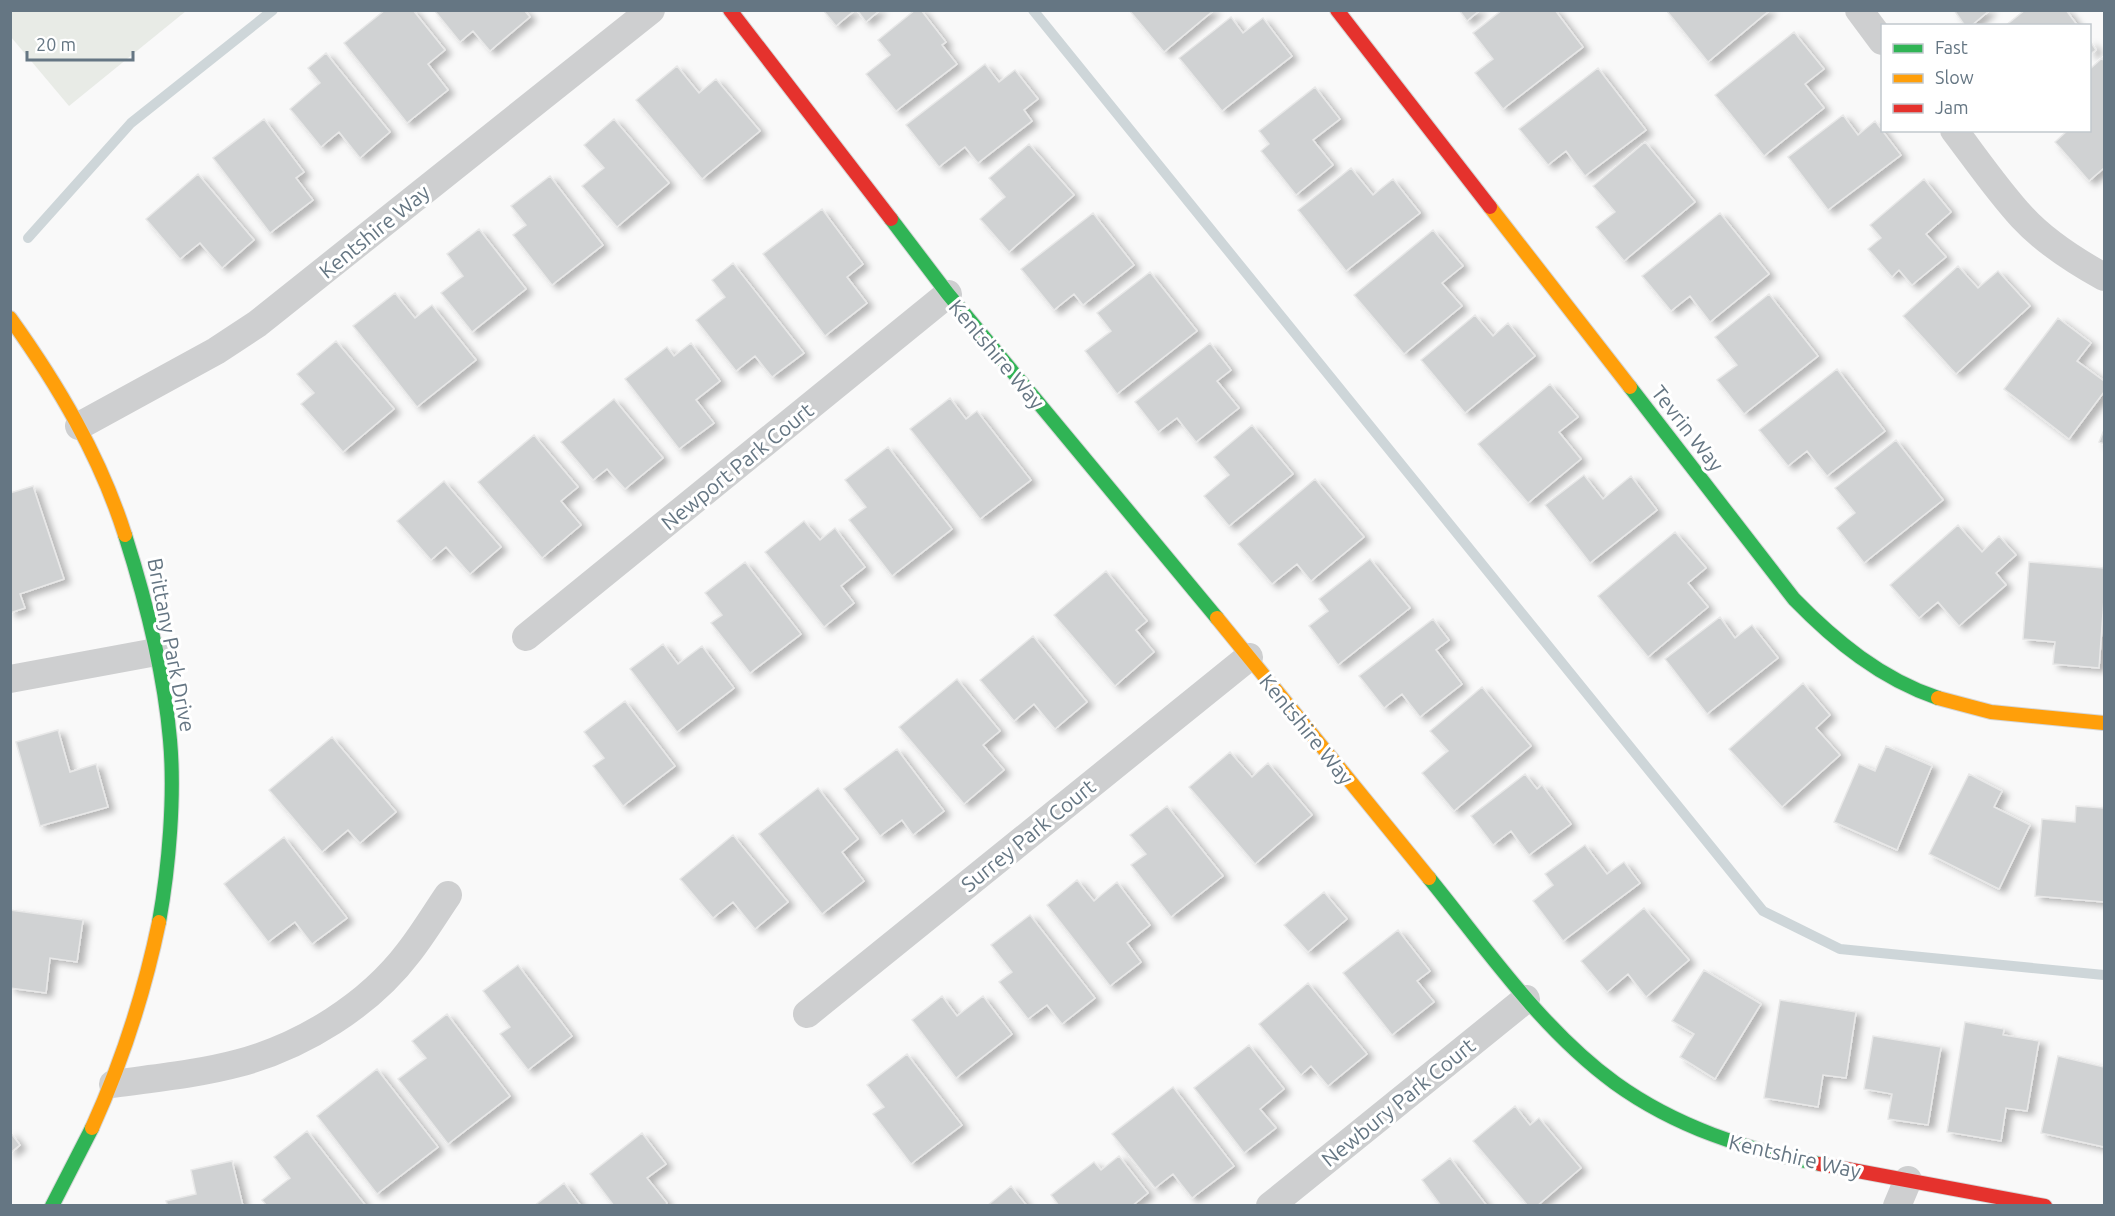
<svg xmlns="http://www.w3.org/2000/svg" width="2115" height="1216" viewBox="0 0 2115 1216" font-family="Ubuntu,sans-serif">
	<defs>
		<filter id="shadow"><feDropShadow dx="6" dy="4" stdDeviation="3" flood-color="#0004"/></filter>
	</defs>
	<rect width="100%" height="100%" fill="#f9f9f9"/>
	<!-- green -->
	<path fill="#e8ebe6" d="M10 11 11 10 186 11 69 106 11 37Z"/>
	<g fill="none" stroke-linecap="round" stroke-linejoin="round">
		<!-- stream -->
		<path stroke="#ced6d9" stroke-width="10" d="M1033 10 1763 911 1840 949 2104 975
			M28 238 131 123 273 10"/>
	</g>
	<!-- building -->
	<path fill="#d0d2d3" stroke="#e8e8e8" stroke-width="1.5" filter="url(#shadow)" d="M385 10H413L445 50 428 64 448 90 407 123 344 43Z
		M434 10H524L530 17 490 51 473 31 460 42Z
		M823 10H855L836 26Z
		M857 10H880L866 22Z
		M915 10H921L946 42 942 45 957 64 896 111 866 74 890 55 878 40Z
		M1129 10H1214L1164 52Z
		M1459 10H1480L1467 21Z
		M1502 10H1555L1583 47 1503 109 1475 73 1493 59 1473 33Z
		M1666 10H1770L1708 62Z
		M1954 10H1990L1971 26H1965Z
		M2025 10H2066L2078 26H2005Z
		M1231 17 1243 33 1263 18 1292 56 1222 111 1179 58Z
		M1794 32 1824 69 1805 84 1824 108 1764 156 1715 95Z
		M2090 41 2096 50 2090 54Z
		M326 53 390 132 360 158 339 132 321 147 290 109 320 83 308 68Z
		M2102 58 2104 61V168L2089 181 2055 142 2068 130H2090V69Z
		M985 64 999 82 1015 70 1038 99 1024 110 1032 121 978 163 965 147 939 167 906 125Z
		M677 66 699 93 716 79 760 131 702 179 636 100Z
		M1598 68 1646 130 1585 176 1566 151 1548 165 1519 129Z
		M1315 87 1340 119 1313 140 1333 165 1296 195 1261 151 1269 144 1259 131Z
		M1843 115 1858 135 1875 121 1901 155 1828 210 1788 157Z
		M264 119 304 172 296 178 313 200 270 233 213 158Z
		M614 119 669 183 617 227 582 186 604 168 584 145Z
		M1645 142 1695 202 1624 261 1596 227 1615 212 1593 186Z
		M1029 144 1074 195 1009 252 980 219 1005 197 989 178Z
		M1351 168 1373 195 1393 179 1420 213 1346 271 1298 210Z
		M198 174 254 240 222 268 200 243 180 259 146 219Z
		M550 176 603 245 552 285 513 235 526 225 511 206Z
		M1924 179 1951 212 1926 234 1946 257 1912 285 1899 270 1892 277 1868 249 1881 238 1870 225Z
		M822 209 863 264 847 277 867 303 825 336 763 254Z
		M1093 213 1134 265 1083 305 1074 294 1054 310 1021 269Z
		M1720 213 1769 274 1710 322 1690 296 1671 311 1642 276Z
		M479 229 526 289 472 332 441 293 463 276 447 254Z
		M1433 230 1463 266 1442 283 1462 306 1404 354 1354 295Z
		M733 263 804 353 772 377 755 356 736 371 696 320 725 297 712 280Z
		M1958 266 1978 288 1998 271 2030 306 1956 374 1903 316Z
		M1150 272 1197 331 1117 394 1085 351 1111 331 1097 313Z
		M395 293 415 318 432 305 476 360 417 407 353 326Z
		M1769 294 1818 356 1744 414 1717 380 1737 365 1715 337Z
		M1475 315 1493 336 1508 323 1535 356 1465 413 1421 360Z
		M2058 318 2091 343 2077 361 2104 381V392L2069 439 2004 389Z
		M336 341 394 409 343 452 301 404 314 393 297 374Z
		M691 343 720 381 696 400 714 423 679 449 625 379 667 347 674 356Z
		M1210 343 1231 370 1217 381 1239 408 1196 442 1177 418 1158 432 1135 402Z
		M1837 369 1885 431 1827 476 1807 451 1788 466 1759 430Z
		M1550 384 1578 417 1559 432 1581 459 1528 503 1478 444Z
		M950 398 966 419 977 411 1031 480 980 519 910 429Z
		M614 399 663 458 625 489 607 469 593 480 561 442Z
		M1252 425 1293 474 1229 526 1204 496 1229 475 1214 457Z
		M2104 430V444L2099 442Z
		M534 435 578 487 561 501 581 525 542 558 478 482Z
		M1896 440 1943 500 1864 563 1837 528 1855 513 1835 488Z
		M888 447 952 529 892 576 849 520 866 507 845 480Z
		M1584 475 1603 499 1631 476 1657 510 1590 563 1545 505Z
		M1315 479 1364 537 1311 581 1297 564 1272 584 1238 544Z
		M444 481 501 547 470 574 446 547 431 560 397 521Z
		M33 486 64 579 20 594 25 608 10 613V493Z
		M804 521 820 540 835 528 865 567 841 586 854 603 824 627 765 552Z
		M1958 525 1982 552 1999 536 2016 555 1996 573 2006 585 1959 626 1938 602 1919 618 1890 585Z
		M1675 532 1706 568 1688 583 1708 607 1648 657 1598 596Z
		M1370 559 1410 608 1338 665 1309 626 1328 611 1319 599Z
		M745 562 801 634 750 673 711 623 722 615 705 593Z
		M2029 562 2104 568V599L2099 668 2053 664 2055 642 2023 639Z
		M1106 571 1147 621 1136 630 1154 652 1115 686 1054 615Z
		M1720 617 1735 638 1752 625 1778 658 1707 714 1665 659Z
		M1433 619 1449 640 1436 650 1462 684 1420 717 1402 694 1384 708 1359 676Z
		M1033 636 1087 702 1055 729 1034 704 1014 721 980 680Z
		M663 644 678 664 702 646 734 688 677 732 630 669Z
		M957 679 1000 731 983 745 1004 770 964 804 899 727Z
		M1803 683 1830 715 1816 728 1840 755 1782 807 1729 749Z
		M1482 687 1531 746 1454 811 1422 773 1448 751 1430 731Z
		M625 701 675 766 623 806 593 766 604 758 584 732Z
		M58 730 70 772 96 764 108 807 40 826 16 742Z
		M332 737 396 812 360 843 348 830 322 852 269 790Z
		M1886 746 1932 766 1897 850 1834 822 1859 764 1875 771Z
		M897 749 944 811 913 835 902 820 880 836 844 789Z
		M1230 752 1252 777 1268 763 1312 815 1255 864 1189 787Z
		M1525 774 1537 789 1542 785 1571 824 1529 855 1511 831 1493 845 1471 816Z
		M1969 774 2002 791 1994 807 2030 825 1999 889 1929 854Z
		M818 788 858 839 842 852 864 881 822 914 759 834Z
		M1167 806 1223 876 1171 917 1131 865 1146 854 1130 835Z
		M2076 806 2104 808V902L2035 896 2042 819 2075 822Z
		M733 835 788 902 755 929 733 902 713 918 680 879Z
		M284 837 347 918 312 944 295 922 268 942 224 884Z
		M1585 845 1607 874 1624 862 1640 883 1563 941 1533 901 1553 885 1545 874Z
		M1077 880 1094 901 1117 882 1150 925 1127 943 1141 962 1110 986 1047 905Z
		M1324 892 1347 919 1308 952 1284 925Z
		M1644 908 1689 960 1646 997 1628 974 1607 992 1581 961Z
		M10 910 83 920 77 962 50 958 46 993 10 988Z
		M1030 915 1095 998 1062 1024 1047 1005 1028 1019 999 982 1012 972 991 945Z
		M1398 930 1430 971 1417 981 1434 1002 1392 1035 1343 973Z
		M518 965 572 1036 528 1070 500 1034 510 1027 483 991Z
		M1704 970 1761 1004 1715 1079 1680 1057 1694 1034 1672 1021Z
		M1308 983 1367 1054 1328 1086 1311 1066 1301 1075 1259 1024Z
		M942 996 957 1016 983 996 1012 1034 956 1078 912 1020Z
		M1780 1000 1856 1012 1846 1078 1823 1075 1818 1107 1764 1098Z
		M447 1014 510 1096 448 1144 398 1079 426 1058 412 1041Z
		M1965 1022 2004 1029 2003 1035 2039 1041 2027 1111 2006 1108 2001 1141 1947 1132Z
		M1873 1036 1941 1047 1928 1125 1888 1119 1892 1094 1864 1089Z
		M1249 1045 1284 1089 1260 1109 1276 1128 1244 1153 1194 1088Z
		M907 1054 962 1125 911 1164 873 1114 884 1107 867 1085Z
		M2058 1056 2104 1067V1147L2041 1133Z
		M377 1069 438 1147 377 1194 317 1116Z
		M1173 1087 1234 1166 1192 1198 1173 1174 1155 1188 1112 1134Z
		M1515 1106 1530 1125 1539 1118 1581 1168 1537 1206H1528L1473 1141Z
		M307 1131 366 1206H267L262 1200 290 1178 274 1157Z
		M10 1132 20 1145 10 1153Z
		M642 1133 666 1164 647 1178 667 1203 665 1206H614L590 1174Z
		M1119 1156 1148 1193 1132 1206H1059L1051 1195 1094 1162 1101 1170Z
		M1450 1158 1487 1206H1441L1422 1180Z
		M232 1161 243 1206H168L166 1201 196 1194 191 1170Z
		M564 1183 581 1206H534Z
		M1011 1186 1027 1206H987Z"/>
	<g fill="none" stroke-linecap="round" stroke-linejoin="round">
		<!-- fast casing -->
		<g stroke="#d5d6d7" stroke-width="16">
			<path id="fast" d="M891 219 948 294 1217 618
				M1630 387 1794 599C1835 641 1881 679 1938 698
				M125 535C146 601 164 670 170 740 175 795 169 867 159 922
				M1429 878C1486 948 1541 1029 1615 1083 1676 1127 1747 1150 1820 1164
				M52 1206 92 1128"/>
		</g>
		<!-- slow casing -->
		<g stroke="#d5d6d7" stroke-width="16">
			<path id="slow" d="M1490 207 1630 387
				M10 318C58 385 100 456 125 535
				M1217 618 1429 878
				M1938 698 1991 712 2104 723
				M92 1128C122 1062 144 994 159 922"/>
		</g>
		<!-- jam casing -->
		<g stroke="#d5d6d7" stroke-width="16">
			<path id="jam" d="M730 10 891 219
				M1337 10 1490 207
				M1820 1164 2045 1206"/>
		</g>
		<!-- street -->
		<path stroke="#cecfd0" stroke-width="28" d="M1859 10 1882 41
			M1954 130C1976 159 1998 191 2022 217 2045 242 2075 261 2104 277
			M79 426 216 351 257 324 651 10
			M526 637 948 294
			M10 679 156 652
			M807 1014 1249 657
			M113 1084C155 1078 198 1074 239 1063 303 1046 369 1005 409 952 423 934 435 914 448 895
			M1270 1206 1526 999
			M1897 1206 1908 1180"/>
		<!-- fast -->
		<use href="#fast" stroke="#30b455" stroke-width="14"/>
		<!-- slow -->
		<use href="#slow" stroke="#ff9f0a" stroke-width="14"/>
		<!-- jam -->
		<use href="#jam" stroke="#e5322d" stroke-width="14"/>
	</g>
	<g text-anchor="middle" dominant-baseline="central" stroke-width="6" stroke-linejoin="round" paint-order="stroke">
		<!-- street labels -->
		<g font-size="21" fill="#657683" stroke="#fff">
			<text transform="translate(374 231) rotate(-39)">Kentshire Way</text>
			<text transform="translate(997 354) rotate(50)">Kentshire Way</text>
			<text transform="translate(1688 428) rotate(52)">Tevrin Way</text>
			<text transform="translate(737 466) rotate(-39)">Newport Park Court</text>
			<text transform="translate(172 645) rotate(79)">Brittany Park Drive</text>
			<text transform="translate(1307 729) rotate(51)">Kentshire Way</text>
			<text transform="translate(1028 835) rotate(-39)">Surrey Park Court</text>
			<text transform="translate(1398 1102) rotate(-39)">Newbury Park Court</text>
			<text transform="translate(1795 1156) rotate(13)">Kentshire Way</text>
		</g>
	</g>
	<!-- border -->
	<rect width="2115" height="1216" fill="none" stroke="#657683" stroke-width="24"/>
	<!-- legend -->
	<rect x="1881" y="24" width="210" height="108" fill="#ffffff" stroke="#c1c8cd" stroke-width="1.5"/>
	<rect x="1893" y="44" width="30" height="9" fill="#30b455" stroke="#c1c8cd" stroke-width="1.5"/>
	<text x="1935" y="54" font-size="18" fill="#657683">Fast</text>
	<rect x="1893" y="74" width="30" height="9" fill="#ff9f0a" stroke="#c1c8cd" stroke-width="1.5"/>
	<text x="1935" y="84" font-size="18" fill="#657683">Slow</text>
	<rect x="1893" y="104" width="30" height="9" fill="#e5322d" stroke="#c1c8cd" stroke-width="1.5"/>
	<text x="1935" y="114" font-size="18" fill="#657683">Jam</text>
	<!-- scale -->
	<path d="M27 51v9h106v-9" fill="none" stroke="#657683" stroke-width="3"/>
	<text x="36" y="51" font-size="18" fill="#657683" stroke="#ffffff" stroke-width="4.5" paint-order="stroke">20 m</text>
</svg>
